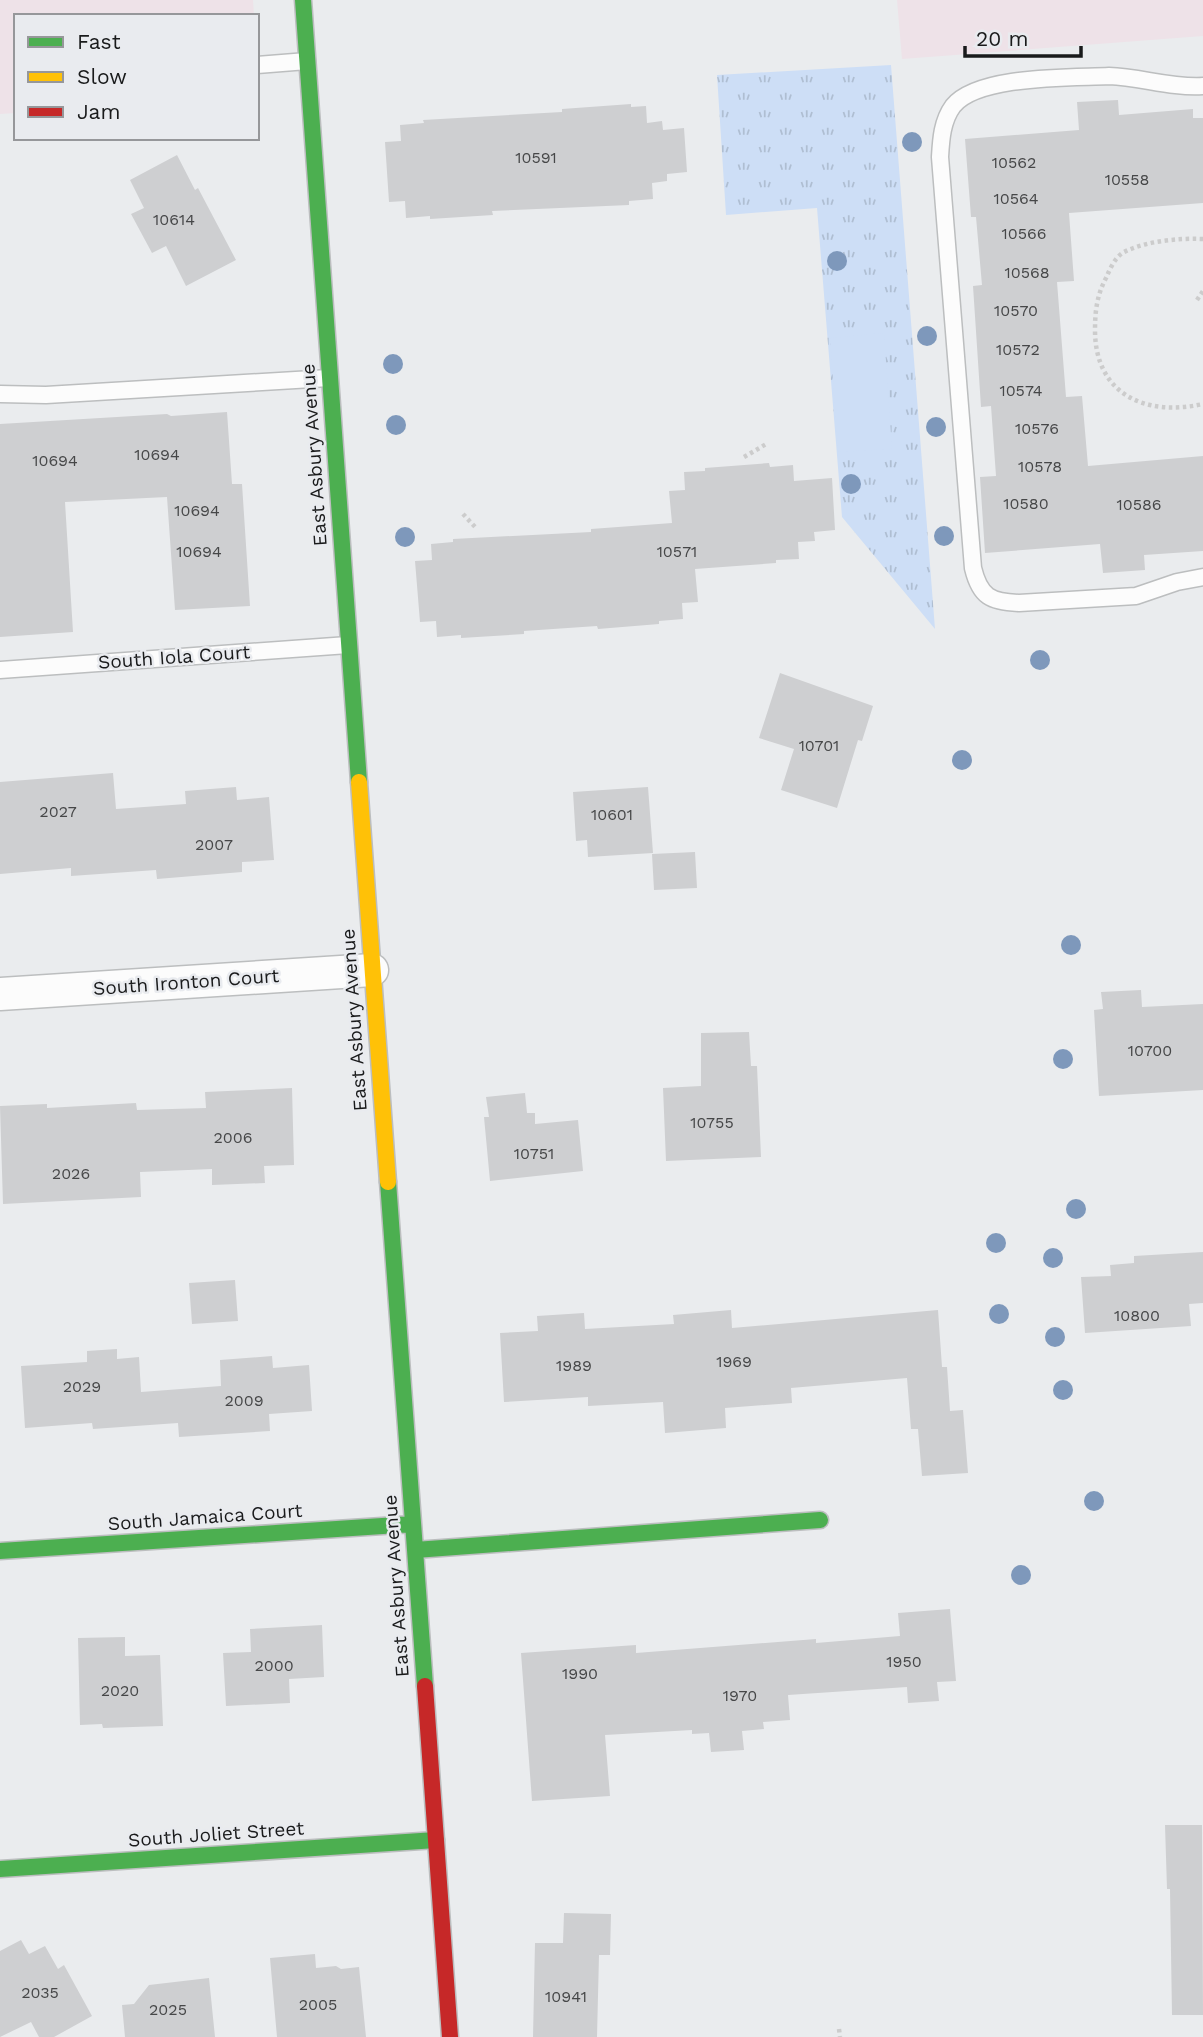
<svg xmlns="http://www.w3.org/2000/svg" width="1203" height="2037" viewBox="0 0 1203 2037" font-family="'Work Sans',sans-serif">
	<defs>
		<pattern id="grass-tufts" width="24" height="20" patternUnits="userSpaceOnUse" patternTransform="scale(1.75)"><rect width="24" height="20" fill="#cddef6"/><path d="M3 7l-1-3M5 7V3M7 7l1-3M15 17l-1-3M17 17v-4M19 17l1-3" fill="none" stroke="#afbed2"/></pattern>
	</defs>
	<rect width="100%" height="100%" fill="#eaecee"/>
	<!-- commercial -->
	<path fill="#eee2e8" d="M0 0H253L254 16H16V113L0 114Z
		M897 0H1203V36L902 59Z"/>
	<!-- grass -->
	<path fill="url(#grass-tufts)" d="M891 65 935 629 842 517 817 208 726 215 717 75Z"/>
	<!-- pitch -->
	<path fill="#cddef6" d="M884 333 892 449 838 452 830 338Z"/>
	<!-- building -->
	<path fill="#cecfd1" d="M1118 100 1119 115 1193 109V118H1203V203L1069 213 1074 281 1057 282 1066 397 1082 396 1088 466 1203 456V551L1144 555 1145 570 1103 573 1100 544 985 553 980 477 996 476 991 406 981 407 973 286 982 285 976 217H971L965 139 1079 130 1077 102Z
		M631 104V107L646 106 647 123 662 121 663 130 684 128 687 172 667 174V181L652 183 653 199 629 201V205L492 211 493 215 430 219V216L406 218 405 201 389 202 385 142 401 141 400 125 424 123 423 120 562 112V109Z
		M177 155 195 190 198 188 236 260 186 286 166 246 152 253 131 214 144 208 130 180Z
		M227 412 232 484H242L250 606 175 610 167 497 65 502 73 632 0 637V424L167 414 171 416Z
		M769 463 770 467 793 465 794 481 832 478 835 530 814 532 815 541 798 542 799 559 776 560V563L695 569 698 602 682 603 683 619 659 621V624L598 629 597 626 524 631V634L461 638V635L437 637 436 621 420 622 415 561 432 560 431 544 453 542V539L591 532V529L672 523 669 491 685 490 684 472 705 471V468Z
		M780 673 873 706 862 741 858 740 837 808 781 790 794 749 759 738Z
		M113 773 116 809 186 804 185 791 236 787 237 800 269 797 274 860 242 862V872L157 879 156 870 71 876V868L0 874V782Z
		M648 787 653 853 588 857 587 840 576 841 573 792Z
		M695 852 697 888 654 890 652 854Z
		M1141 990 1142 1007 1203 1004V1090L1099 1096 1094 1010 1103 1009 1101 992Z
		M749 1032 751 1066H757L761 1157 666 1161 663 1088 701 1086V1033Z
		M292 1088 294 1165 264 1166 265 1183 212 1185V1169L140 1172 141 1197 3 1204 0 1106 47 1104V1108L136 1103 137 1110 206 1108 205 1092Z
		M525 1093 527 1113H535V1124L578 1120 583 1171 490 1181 484 1117H489L486 1097Z
		M1203 1252V1303L1189 1304 1191 1326 1085 1333 1081 1277 1111 1276 1110 1265 1134 1263V1256Z
		M235 1280 238 1321 192 1324 189 1283Z
		M731 1310 732 1328 938 1310 942 1367H947L950 1411 963 1410 968 1473 922 1476 918 1429H911L907 1378 791 1388 792 1403 725 1408 726 1428 665 1433 663 1402 588 1406V1397L504 1402 500 1333 538 1331 537 1316 584 1313 585 1329 674 1324 673 1315Z
		M117 1349V1359L139 1357 141 1392 221 1386 220 1360 272 1356 273 1368 309 1365 312 1411 269 1414 270 1431 179 1437 178 1423 93 1429 92 1423 25 1428 21 1366 87 1362V1351Z
		M950 1609 956 1681 937 1682 939 1701 908 1703 907 1687 788 1695 790 1720 763 1722 764 1729 742 1731 744 1750 711 1752 709 1733 692 1734V1730L605 1735 610 1796 532 1801 521 1653 636 1645V1653L816 1639V1643L900 1636 898 1613Z
		M322 1625 324 1677 289 1679 290 1703 226 1706 223 1653 251 1652 250 1629Z
		M125 1637V1656L160 1655 163 1726 103 1728 102 1724 80 1725 78 1638Z
		M1165 1825H1202L1203 2015H1172L1170 1889H1167Z
		M564 1913 611 1914 610 1955H599L597 2037H533L535 1943H563Z
		M21 1940 29 1954 45 1946 58 1969 64 1965 92 2016 54 2037H39L31 2022 0 2037V1951Z
		M315 1954 316 1968 336 1966 341 1969 359 1967 366 2037H277L270 1958Z
		M209 1978 215 2037H125L122 2005 134 2004 149 1985Z"/>
	<g fill="none" stroke-linecap="round" stroke-linejoin="round">
		<!-- lane casing -->
		<g stroke="#bcbebf" stroke-width="19">
			<path id="lane" d="M257 65 307 61
				M1203 86C1170 88 1141 77 1109 76 1071 78 978 75 953 106 942 121 941 140 940 157L973 568C980 597 991 602 1019 603L1136 596 1177 582 1203 577
				M0 394 46 395 329 378
				M0 670 348 645"/>
		</g>
		<!-- street casing -->
		<g stroke="#bcbebf" stroke-width="35">
			<path id="street" d="M0 994 372 970"/>
		</g>
		<!-- fast casing -->
		<g stroke="#bcbebf" stroke-width="19">
			<path id="fast" d="M303 0 359 782
				M388 1182 425 1686
				M415 1550 820 1520
				M0 1551 413 1524
				M0 1869 436 1840"/>
		</g>
		<!-- slow casing -->
		<g stroke="#bcbebf" stroke-width="19">
			<path id="slow" d="M359 782 388 1182"/>
		</g>
		<!-- jam casing -->
		<g stroke="#bcbebf" stroke-width="19">
			<path id="jam" d="M425 1686 450 2037"/>
		</g>
		<!-- path -->
		<path stroke="#ccc" stroke-width="4.5" stroke-dasharray="3.5 3.5" stroke-linecap="butt" d="M1203 239C1178 238 1146 241 1124 252 1115 257 1110 269 1106 278 1097 295 1095 311 1095 330 1095 394 1145 417 1203 404
			M1197 300 1203 291
			M744 457 768 443
			M463 514 476 528
			M839 2029 840 2037"/>
		<!-- lane -->
		<use href="#lane" stroke="#fcfcfc" stroke-width="16"/>
		<!-- street -->
		<use href="#street" stroke="#fcfcfc" stroke-width="32"/>
		<!-- fast -->
		<use href="#fast" stroke="#4caf50" stroke-width="16"/>
		<!-- slow -->
		<use href="#slow" stroke="#ffc107" stroke-width="16"/>
		<!-- jam -->
		<use href="#jam" stroke="#c62828" stroke-width="16"/>
	</g>
	<!-- trees -->
	<g fill="#7e98bb">
		<circle cx="912" cy="142" r="10"/>
		<circle cx="837" cy="261" r="10"/>
		<circle cx="927" cy="336" r="10"/>
		<circle cx="393" cy="364" r="10"/>
		<circle cx="396" cy="425" r="10"/>
		<circle cx="936" cy="427" r="10"/>
		<circle cx="851" cy="484" r="10"/>
		<circle cx="944" cy="536" r="10"/>
		<circle cx="405" cy="537" r="10"/>
		<circle cx="1040" cy="660" r="10"/>
		<circle cx="962" cy="760" r="10"/>
		<circle cx="1071" cy="945" r="10"/>
		<circle cx="1063" cy="1059" r="10"/>
		<circle cx="1076" cy="1209" r="10"/>
		<circle cx="996" cy="1243" r="10"/>
		<circle cx="1053" cy="1258" r="10"/>
		<circle cx="999" cy="1314" r="10"/>
		<circle cx="1055" cy="1337" r="10"/>
		<circle cx="1063" cy="1390" r="10"/>
		<circle cx="1094" cy="1501" r="10"/>
		<circle cx="1021" cy="1575" r="10"/>
	</g>
	<g text-anchor="middle" dominant-baseline="central" stroke-width="5" stroke-linejoin="round" paint-order="stroke">
		<!-- number labels -->
		<g font-size="16" fill="#464748">
			<text x="536" y="157">10591</text>
			<text x="1014" y="162">10562</text>
			<text x="1127" y="179">10558</text>
			<text x="1016" y="198">10564</text>
			<text x="174" y="219">10614</text>
			<text x="1024" y="233">10566</text>
			<text x="1027" y="272">10568</text>
			<text x="1016" y="310">10570</text>
			<text x="1018" y="349">10572</text>
			<text x="1021" y="390">10574</text>
			<text x="1037" y="428">10576</text>
			<text x="157" y="454">10694</text>
			<text x="55" y="460">10694</text>
			<text x="1040" y="466">10578</text>
			<text x="1026" y="503">10580</text>
			<text x="1139" y="504">10586</text>
			<text x="197" y="510">10694</text>
			<text x="199" y="551">10694</text>
			<text x="677" y="551">10571</text>
			<text x="819" y="745">10701</text>
			<text x="58" y="811">2027</text>
			<text x="612" y="814">10601</text>
			<text x="214" y="844">2007</text>
			<text x="1150" y="1050">10700</text>
			<text x="712" y="1122">10755</text>
			<text x="233" y="1137">2006</text>
			<text x="534" y="1153">10751</text>
			<text x="71" y="1173">2026</text>
			<text x="1137" y="1315">10800</text>
			<text x="734" y="1361">1969</text>
			<text x="574" y="1365">1989</text>
			<text x="82" y="1386">2029</text>
			<text x="244" y="1400">2009</text>
			<text x="904" y="1661">1950</text>
			<text x="274" y="1665">2000</text>
			<text x="580" y="1673">1990</text>
			<text x="120" y="1690">2020</text>
			<text x="740" y="1695">1970</text>
			<text x="40" y="1992">2035</text>
			<text x="566" y="1996">10941</text>
			<text x="318" y="2004">2005</text>
			<text x="168" y="2009">2025</text>
		</g>
		<!-- street labels -->
		<g font-size="19" fill="#191a1b" stroke="#e9ebef">
			<text transform="translate(314 455) rotate(-94)">East Asbury Avenue</text>
			<text transform="translate(174 657) rotate(-4)">South Iola Court</text>
			<text transform="translate(186 982) rotate(-4)">South Ironton Court</text>
			<text transform="translate(354 1020) rotate(-94)">East Asbury Avenue</text>
			<text transform="translate(205 1517) rotate(-4)">South Jamaica Court</text>
			<text transform="translate(396 1586) rotate(-94)">East Asbury Avenue</text>
			<text transform="translate(216 1834) rotate(-4)">South Joliet Street</text>
		</g>
	</g>
	<!-- legend -->
	<rect x="14" y="14" width="245" height="126" fill="#e9ebef" stroke="#96979a" stroke-width="2"/>
	<rect x="28" y="37" width="35" height="10" fill="#4caf50" stroke="#96979a" stroke-width="2"/>
	<text x="77" y="49" font-size="21" fill="#191a1b">Fast</text>
	<rect x="28" y="72" width="35" height="10" fill="#ffc107" stroke="#96979a" stroke-width="2"/>
	<text x="77" y="84" font-size="21" fill="#191a1b">Slow</text>
	<rect x="28" y="107" width="35" height="10" fill="#c62828" stroke="#96979a" stroke-width="2"/>
	<text x="77" y="119" font-size="21" fill="#191a1b">Jam</text>
	<!-- scale -->
	<path d="M965 46v10h116v-10" fill="none" stroke="#191a1b" stroke-width="3.5"/>
	<text x="976" y="46" font-size="21" fill="#191a1b" stroke="#e9ebef" stroke-width="5" paint-order="stroke">20 m</text>
</svg>
